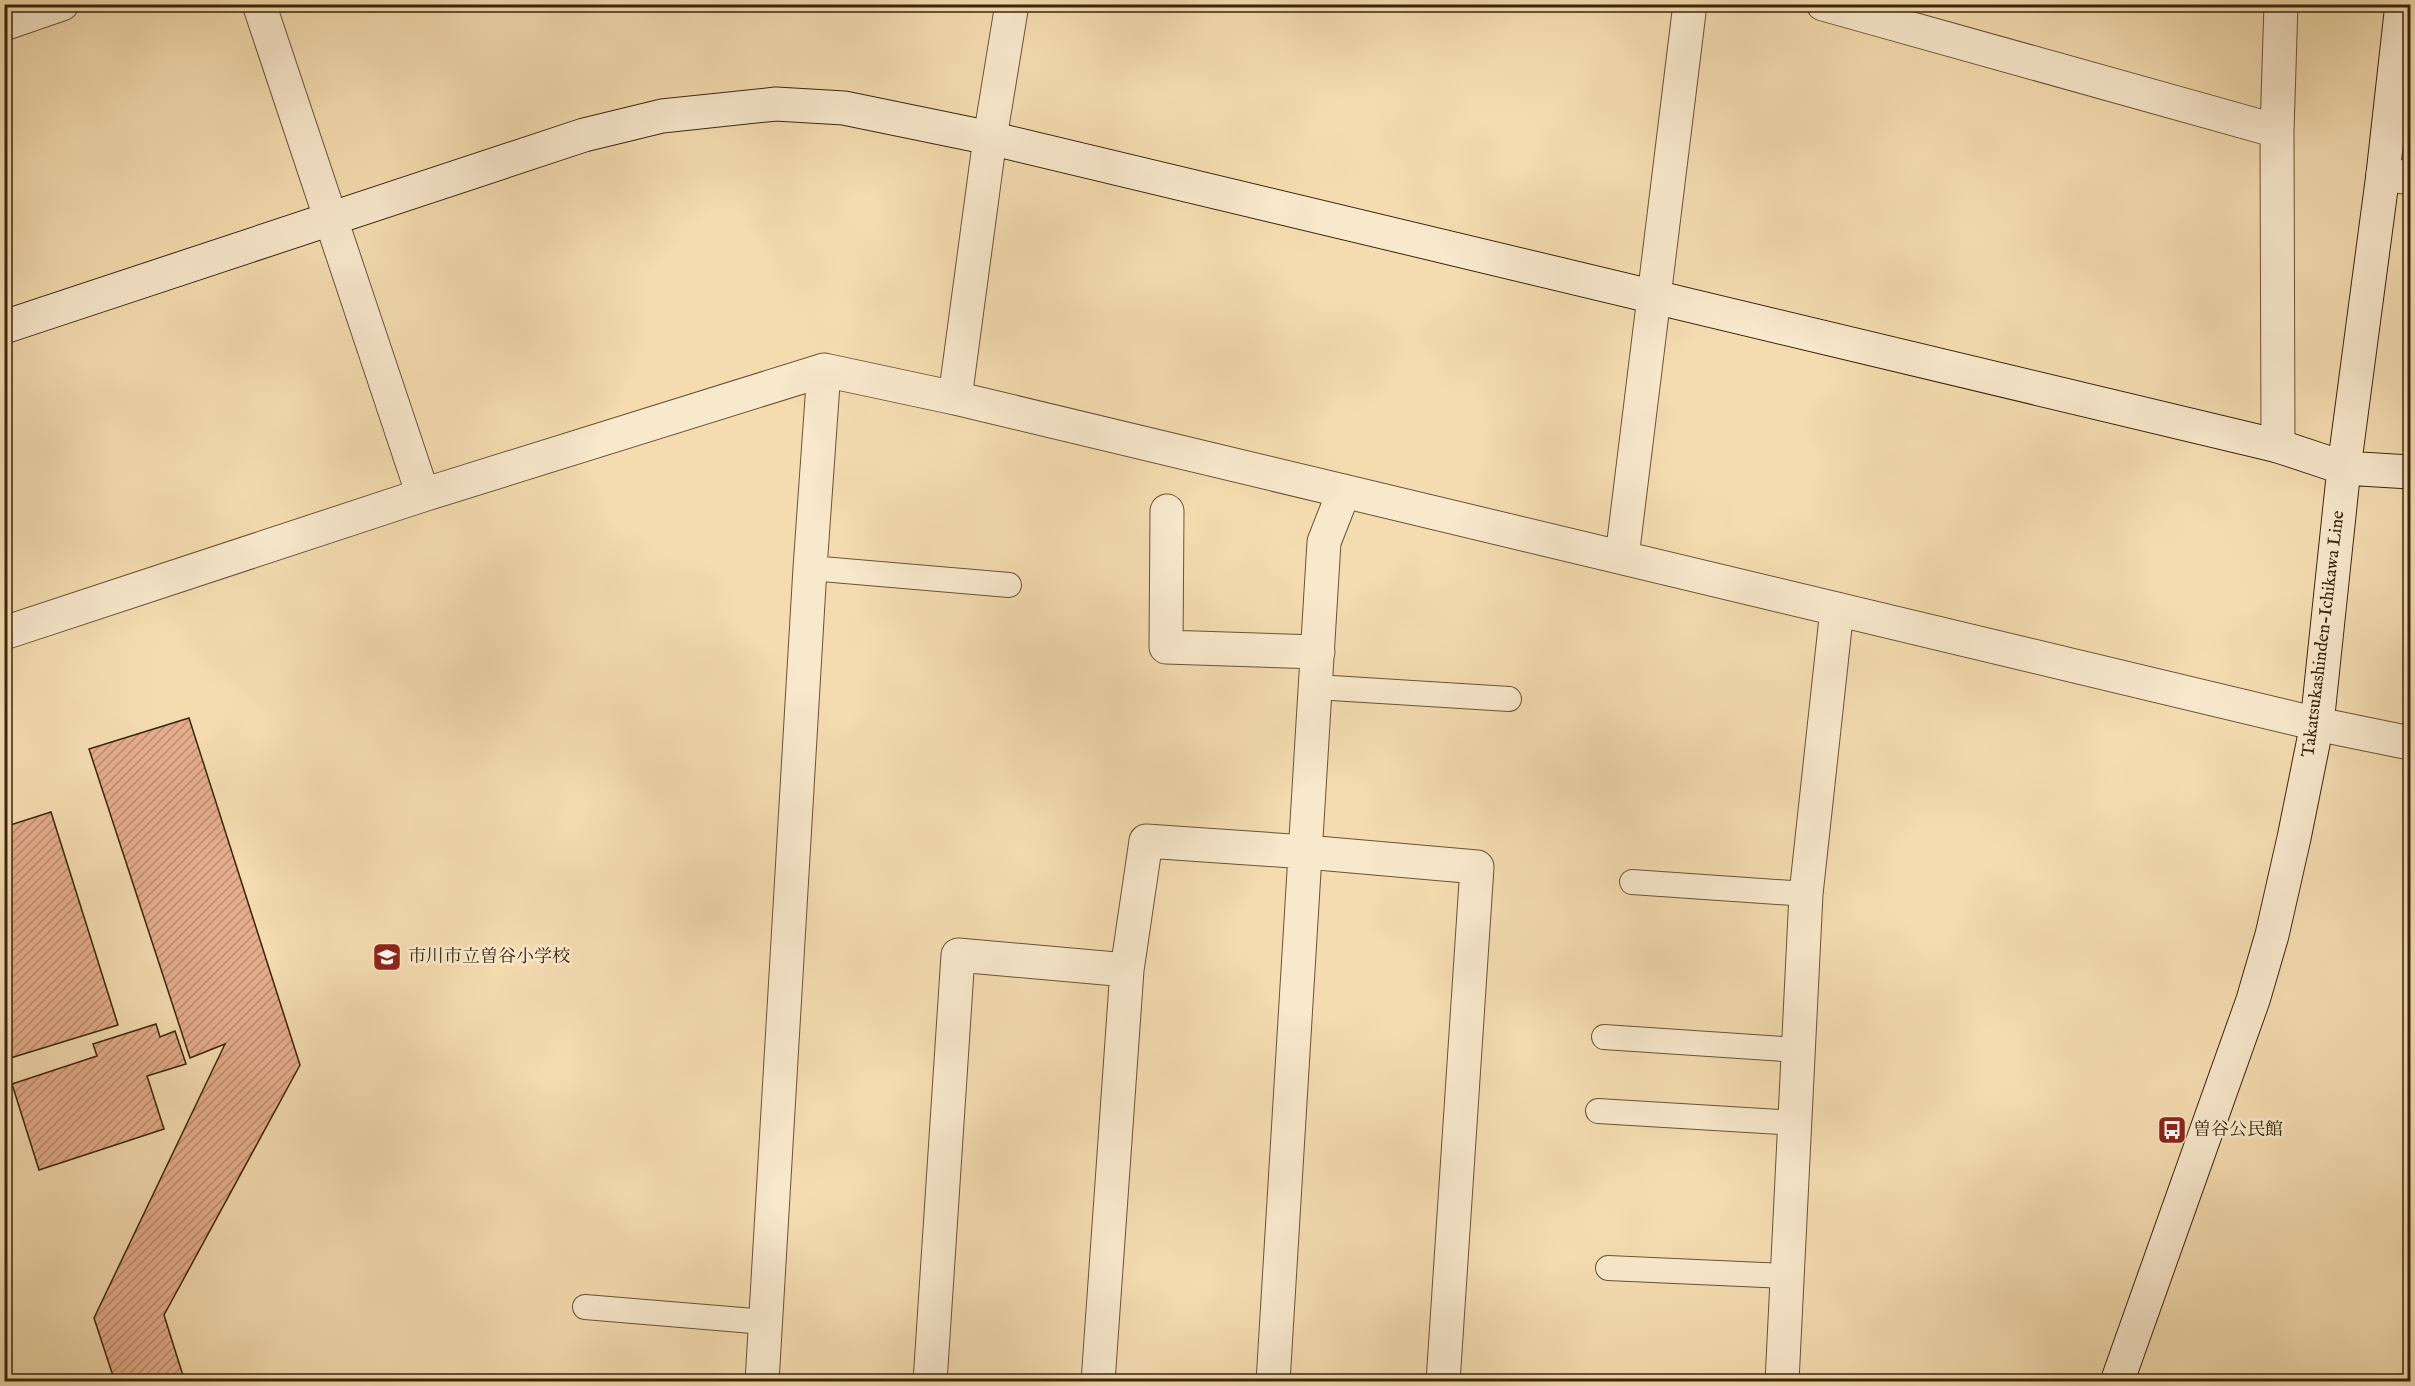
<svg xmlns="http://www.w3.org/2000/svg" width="2415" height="1386" viewBox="0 0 2415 1386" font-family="'IM FELL English','Noto Serif JP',serif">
	<defs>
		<pattern id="building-hatch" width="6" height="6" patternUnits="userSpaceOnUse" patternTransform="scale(1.5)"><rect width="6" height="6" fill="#e5ad8c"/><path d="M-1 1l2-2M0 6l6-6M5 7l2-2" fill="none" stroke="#bb8d71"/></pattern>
	</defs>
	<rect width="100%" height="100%" fill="#f4dcb0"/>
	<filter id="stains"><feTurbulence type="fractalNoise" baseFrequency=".00333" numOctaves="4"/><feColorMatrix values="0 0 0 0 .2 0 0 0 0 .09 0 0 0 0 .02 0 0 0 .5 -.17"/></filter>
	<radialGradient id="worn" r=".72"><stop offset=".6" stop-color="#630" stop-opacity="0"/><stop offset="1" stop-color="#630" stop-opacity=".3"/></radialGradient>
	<!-- building -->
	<path fill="url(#building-hatch)" stroke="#3a250b" stroke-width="1.5" d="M189 718 300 1065 164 1315 185 1382H115L94 1318 225 1044 190 1058 89 749Z
		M51 812 118 1025 4 1060V827Z
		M156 1024 160 1037 175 1031 186 1064 147 1076 164 1129 39 1170 12 1084 97 1056 93 1044Z"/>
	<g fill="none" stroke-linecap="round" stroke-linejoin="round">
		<!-- lane casing -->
		<g stroke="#685334" stroke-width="26">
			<path id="lane" d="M810 568 1009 585
				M1316 687 1509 699
				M1632 882 1806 894
				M1604 1037 1798 1050
				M1598 1111 1795 1123
				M1608 1268 1787 1276
				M585 1307 766 1322"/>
		</g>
		<!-- street casing -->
		<g stroke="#685334" stroke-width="35">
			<path id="street" d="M259 4 423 495
				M1823 4 2277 131
				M4 24 62 4
				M2383 174 2410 178
				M955 398 990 138 1012 4
				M2278 446 2277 131 2281 4
				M1167 511 1166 647 1318 652
				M1622 557 1690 4
				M4 633 423 495 824 370 955 398 2317 724 2410 743
				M762 1382 810 568 824 370
				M930 1382 958 955 1127 970
				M1098 1382 1127 970 1146 841 1306 852 1477 867 1443 1382
				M1273 1382 1324 542 1344 491
				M1782 1382 1806 894 1837 609"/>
		</g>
		<!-- secondary casing -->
		<g stroke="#3a250b" stroke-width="35">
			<path id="secondary" d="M4 327 584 135 662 116 776 104 844 108 990 138 2278 446 2344 468 2410 472
				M2117 1382 2253 1000 2272 935 2294 838 2317 724 2344 468 2383 174 2402 4"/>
		</g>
		<!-- lane -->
		<use href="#lane" stroke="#f8e8cc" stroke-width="24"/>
		<!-- street -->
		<use href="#street" stroke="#f8e8cc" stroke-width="33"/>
		<!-- secondary -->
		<use href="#secondary" stroke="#f8e8cc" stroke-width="33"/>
	</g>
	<!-- icons -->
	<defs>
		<g id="school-square" transform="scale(1.5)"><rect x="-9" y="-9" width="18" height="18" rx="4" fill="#8f2418" stroke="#f8e8cc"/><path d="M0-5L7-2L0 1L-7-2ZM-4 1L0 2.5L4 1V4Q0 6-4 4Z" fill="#fff"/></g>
		<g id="bus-square" transform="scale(1.5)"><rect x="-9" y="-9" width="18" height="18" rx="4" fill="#8f2418" stroke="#f8e8cc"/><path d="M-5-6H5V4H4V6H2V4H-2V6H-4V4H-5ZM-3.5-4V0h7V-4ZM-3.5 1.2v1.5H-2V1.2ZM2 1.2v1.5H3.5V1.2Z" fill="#fff"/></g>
	</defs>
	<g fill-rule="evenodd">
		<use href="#school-square" x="387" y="957"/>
		<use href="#bus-square" x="2172" y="1130"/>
	</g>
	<g text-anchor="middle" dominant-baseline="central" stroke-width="5" stroke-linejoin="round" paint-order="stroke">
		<!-- street labels -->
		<g font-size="18" fill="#3a250b" stroke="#f8e8cc">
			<text transform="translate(2324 634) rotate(-83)">Takatsukashinden-Ichikawa Line</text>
		</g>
		<!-- poi labels -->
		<g font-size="18" fill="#3a250b" stroke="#f8e8cc" text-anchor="start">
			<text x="408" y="957">市川市立曽谷小学校</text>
			<text x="2193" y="1130">曽谷公民館</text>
		</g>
	</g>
	<!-- margin -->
	<rect width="2415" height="1386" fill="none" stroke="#f4dcb0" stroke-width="24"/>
	<rect x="6" y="6" width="2403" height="1374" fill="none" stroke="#3a250b" stroke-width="3"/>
	<rect x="12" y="12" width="2391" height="1362" fill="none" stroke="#3a250b" stroke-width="1.5"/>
	<rect width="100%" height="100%" filter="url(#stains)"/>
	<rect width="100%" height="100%" fill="url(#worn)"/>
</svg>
